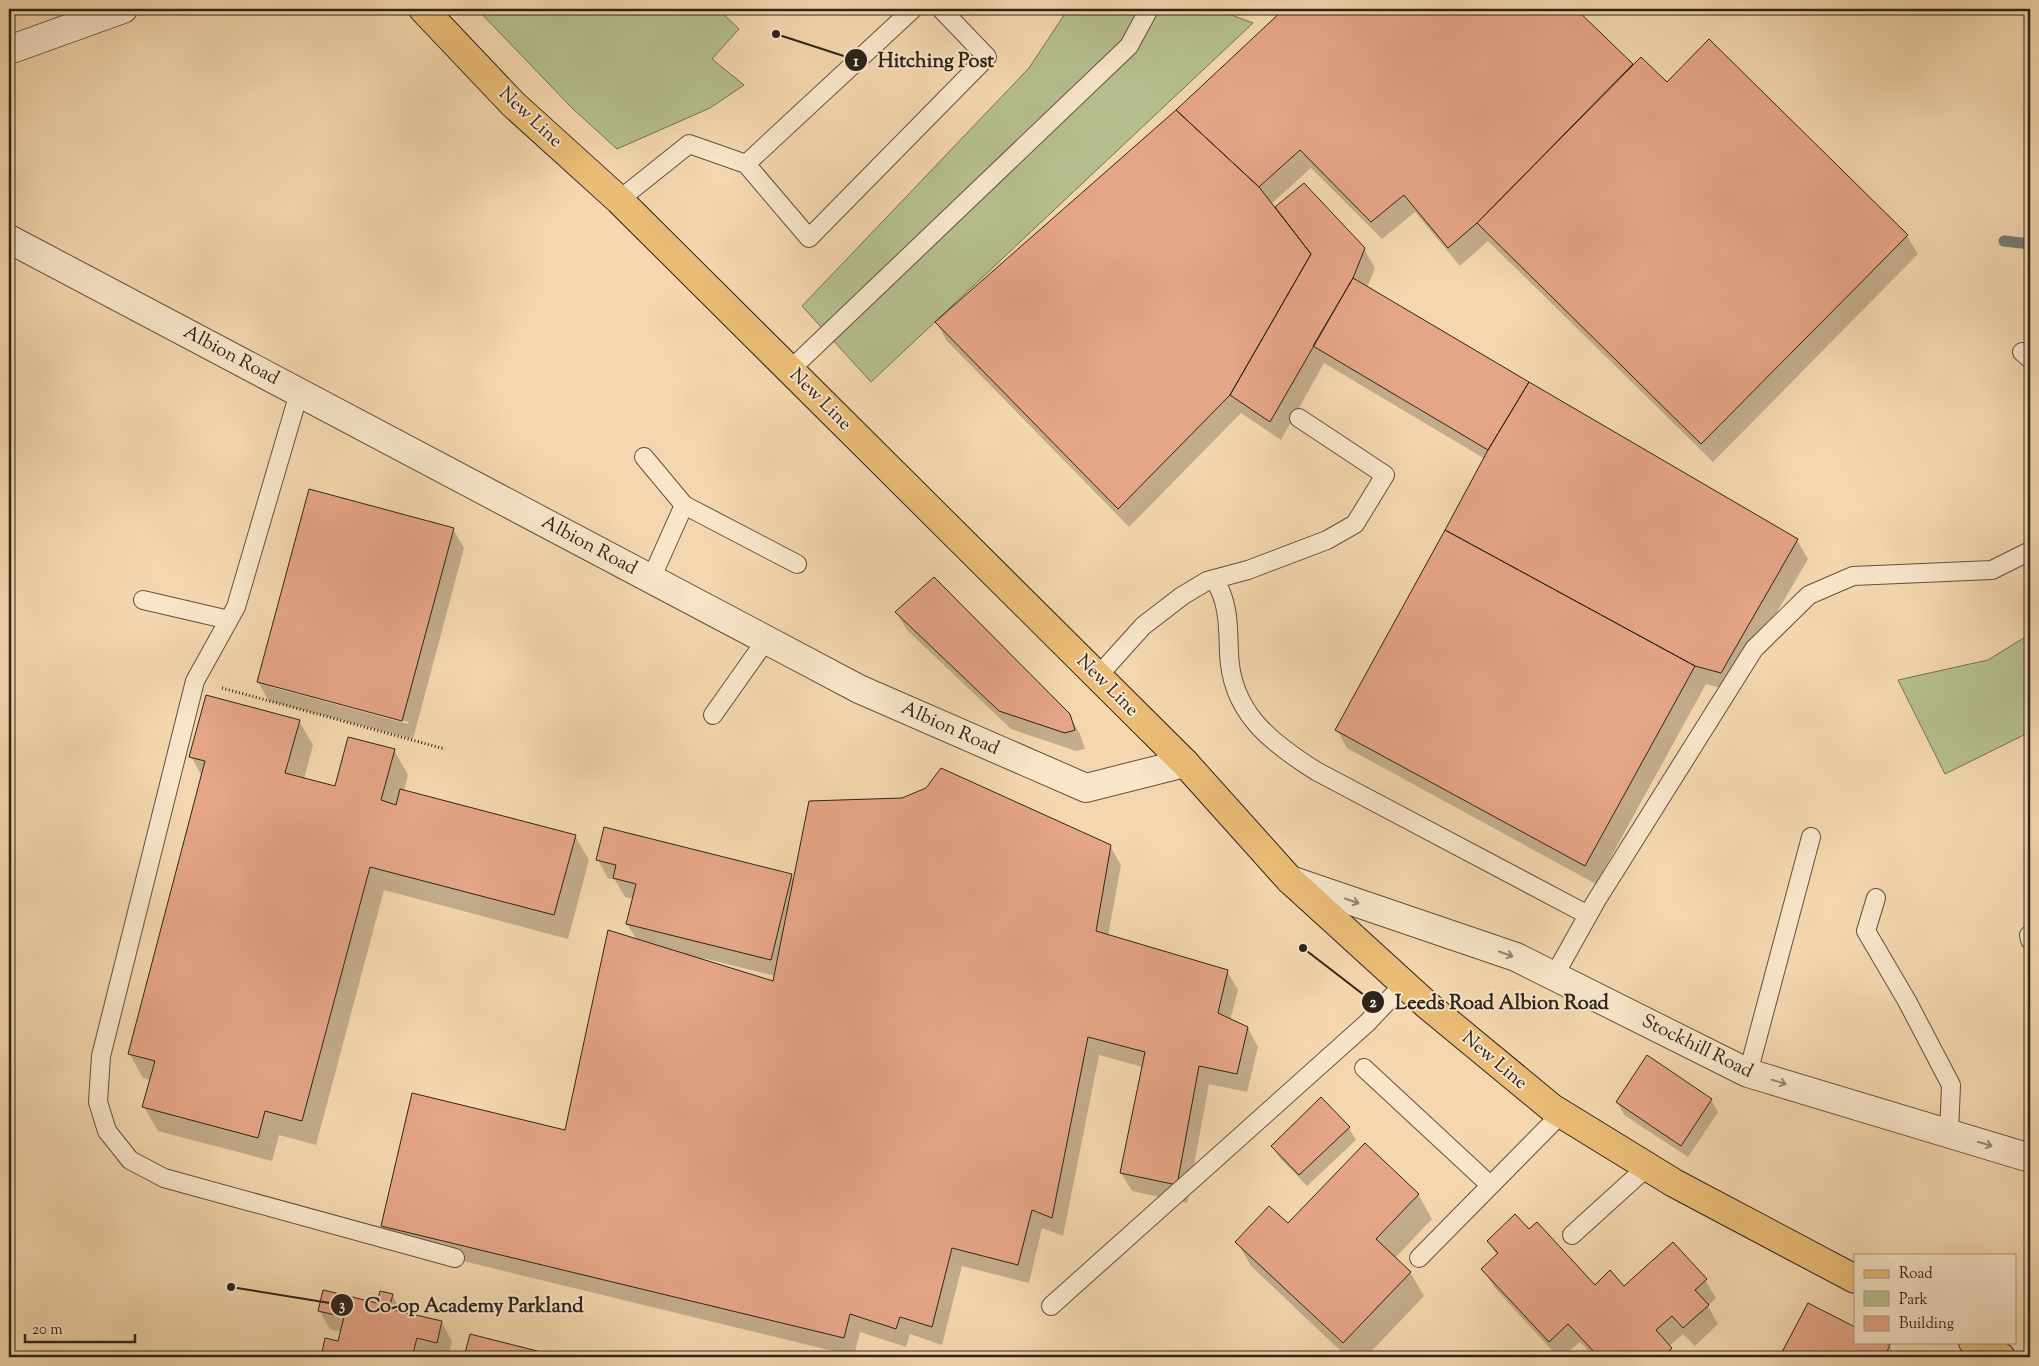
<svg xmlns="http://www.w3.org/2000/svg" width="2039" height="1366" viewBox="0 0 2039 1366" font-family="'Sorts Mill Goudy',serif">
	<rect width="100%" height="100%" fill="#f4d7ae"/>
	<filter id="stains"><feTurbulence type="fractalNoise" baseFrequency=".004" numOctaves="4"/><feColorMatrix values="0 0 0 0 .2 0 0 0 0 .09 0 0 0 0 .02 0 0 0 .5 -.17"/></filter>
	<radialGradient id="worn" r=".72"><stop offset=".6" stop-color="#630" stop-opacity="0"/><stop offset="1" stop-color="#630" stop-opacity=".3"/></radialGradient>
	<!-- green -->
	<path fill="#b6bf8f" stroke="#727255" d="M477 9H718L739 29 712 59 744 85 710 108 617 149 572 108Z
		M1068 9H1215L1253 23 871 382 802 306 1029 68Z
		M2030 634V732L1945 774 1898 680 1988 660Z"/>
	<!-- shadow -->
	<path fill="#0003" fill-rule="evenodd" d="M1286 9H1574L1633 66 1667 84 1709 41 1907 236 1918 254 1713 462 1488 241 1460 266 1415 212 1382 239 1311 168 1271 204 1275 209 1303 185 1364 249 1375 268 1367 288 1797 540 1808 559 1731 691 1706 684 1596 884 1347 748 1337 730 1485 459 1324 363 1281 440 1241 413 1129 527 947 341 936 322 1177 110Z
		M453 529 464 548 413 739 269 701 258 682ZM271 685 409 722 408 724 271 687Z
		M896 612 1069 715 1080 734 1085 749 1076 751 1011 729 907 630Z
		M299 721 313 745 304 779 336 788 394 750 408 775 404 791 575 836 589 860 568 939 384 890 316 1145 279 1135 272 1161 158 1131 144 1107 151 1080 143 1078 129 1053 202 777 191 756Z
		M1110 846 1121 865 1108 936 1227 971 1238 990 1230 1021 1248 1028 1258 1047 1247 1092 1209 1084 1187 1203 1132 1191 1121 1173 1143 1067 1099 1055 1063 1236 1042 1228 1029 1283 962 1266 942 1345 910 1334 906 1347 860 1332 854 1356 393 1244 382 1226 566 1131 637 940 627 924 634 899 625 897 615 880 608 878 598 860 791 875 794 881ZM703 958 775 976 774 983 702 960Z
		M1711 1100 1718 1112 1688 1157 1624 1115 1617 1102Z
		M1349 1128 1356 1140 1307 1186 1280 1158 1272 1146Z
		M1418 1194 1432 1219 1395 1258 1410 1272 1424 1296 1366 1357H1347L1251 1266 1237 1242 1288 1225Z
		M1529 1231 1594 1287 1624 1288 1705 1280 1716 1298 1708 1306 1718 1324 1695 1346 1683 1334 1669 1346 1676 1357H1594L1580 1342 1562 1357H1558L1494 1287 1483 1269 1497 1255 1488 1241Z
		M392 1295 402 1313 442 1323 452 1341 448 1357H322L326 1339 339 1342 342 1332 330 1329 319 1310 378 1305Z
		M1808 1304 1855 1329V1342L1889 1346 1896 1357H1785L1783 1354Z
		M471 1335 556 1357H465Z"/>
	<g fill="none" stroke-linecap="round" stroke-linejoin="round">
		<!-- stream -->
		<path stroke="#737c78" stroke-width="11" d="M2004 241 2030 244"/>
	</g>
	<!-- building -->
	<path fill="#e5a587" stroke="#2e241b" d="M1284 9H1576L1633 64 1477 223 1448 248 1404 195 1371 222 1300 150 1259 187 1176 110Z
		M1709 39 1908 235 1701 444 1477 223 1641 57 1667 82Z
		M1176 110 1259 187 1311 254 1230 395 1118 509 935 322Z
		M1304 183 1365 248 1353 278 1270 422 1230 395 1311 254 1275 207Z
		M1353 278 1529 382 1488 450 1313 346Z
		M1529 382 1798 539 1721 673 1695 666 1445 530 1488 450Z
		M309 489 454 528 402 721 257 682Z
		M1445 530 1695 666 1585 866 1335 730Z
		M934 577 1070 714 1075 730 1065 733 999 711 895 612Z
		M206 695 300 720 285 773 335 786 348 737 395 749 381 800 396 805 400 789 576 835 554 915 370 867 302 1121 265 1111 258 1138 142 1107 155 1061 128 1054 205 761 189 757Z
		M941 768 1111 845 1096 931 1228 970 1218 1013 1248 1027 1237 1074 1199 1066 1177 1185 1120 1173 1145 1052 1088 1037 1052 1218 1032 1210 1018 1265 952 1248 932 1327 900 1317 896 1329 850 1314 844 1338 381 1226 412 1093 565 1130 608 930 773 981 809 801 902 798 926 788Z
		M604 827 792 874 771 960 626 924 636 884 613 878 616 865 596 860Z
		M1647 1055 1712 1099 1681 1146 1616 1102Z
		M1321 1097 1350 1127 1299 1175 1271 1146Z
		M1365 1143 1419 1194 1376 1239 1411 1272 1343 1343 1235 1242 1269 1206 1288 1223Z
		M1515 1214 1529 1229 1537 1222 1595 1285 1610 1270 1624 1286 1673 1242 1707 1279 1695 1290 1709 1305 1683 1328 1672 1316 1656 1330 1672 1348 1662 1357H1599L1568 1324 1549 1342 1481 1269 1498 1253 1487 1241Z
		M323 1290 377 1303 380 1291 393 1294 389 1309 442 1321 437 1343 417 1338 412 1357H321L325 1338 338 1341 344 1317 318 1311Z
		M1808 1303 1855 1327V1342H1884L1890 1345 1884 1357H1788L1781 1354Z
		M470 1334 561 1357H464Z"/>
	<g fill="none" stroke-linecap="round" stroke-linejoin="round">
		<!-- service casing -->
		<g stroke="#605140" stroke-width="20">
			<path id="service" d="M746 164 913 9
				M619 200 689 144 746 164 809 238 987 57 941 9
				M2022 352 2030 359
				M790 370 1129 46 1149 9
				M299 393 236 607 195 681 101 1056 98 1102 107 1131 130 1160 164 1178 455 1258
				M644 457 684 505 797 564
				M651 579 684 505
				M1214 579C1229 602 1228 626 1229 653 1231 712 1270 742 1316 771L1588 915
				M143 600 229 620
				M1098 676 1143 626 1182 596 1207 581 1248 570 1327 540 1355 524 1385 475 1299 418
				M713 715 766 640
				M1876 898 1866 931 1907 1001 1951 1085 1949 1133
				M2029 935 2030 940
				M1554 976 1596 901 1754 649 1809 595 1853 576 1992 570 2030 551
				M1364 1068 1490 1185
				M1748 1073 1811 837
				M1572 1235 1647 1167
				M1419 1258 1561 1114
				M1051 1306 1367 1023 1404 984"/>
		</g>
		<!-- minor casing -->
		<g stroke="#605140" stroke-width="30">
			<path id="minor" d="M9 239 859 689 1086 788 1185 763
				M1290 880 1516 957 1748 1073 2030 1158"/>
		</g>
		<!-- tertiary casing -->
		<g stroke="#605140" stroke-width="30">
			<path id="tertiary" d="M9 50 123 9"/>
		</g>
		<!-- primary casing -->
		<g stroke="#2e241b" stroke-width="30">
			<path id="primary" d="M423 9 513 104 619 200 1185 763 1290 880 1426 1004 1552 1108 1674 1183 1855 1279
				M1973 1342 2001 1357"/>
		</g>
		<!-- path -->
		<path stroke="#2e241b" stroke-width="3" stroke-dasharray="1 2.5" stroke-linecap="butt" d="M222 688 445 749"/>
		<!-- service -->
		<use href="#service" stroke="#f8e5ca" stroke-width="18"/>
		<!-- minor -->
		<use href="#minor" stroke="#f8e5ca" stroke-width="28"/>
		<!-- tertiary -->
		<use href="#tertiary" stroke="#f8e5ca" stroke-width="28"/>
		<!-- primary -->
		<use href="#primary" stroke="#eabc77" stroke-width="28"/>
	</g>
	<!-- one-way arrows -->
	<defs><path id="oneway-shaft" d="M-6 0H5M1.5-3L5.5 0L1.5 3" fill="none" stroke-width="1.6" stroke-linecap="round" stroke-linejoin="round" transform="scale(1.25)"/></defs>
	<g stroke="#938472">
		<use href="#oneway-shaft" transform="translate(1352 901) rotate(19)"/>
		<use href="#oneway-shaft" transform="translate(1506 954) rotate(19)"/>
		<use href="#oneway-shaft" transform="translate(1779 1082) rotate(17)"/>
		<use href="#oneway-shaft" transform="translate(1985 1144) rotate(17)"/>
	</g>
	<g text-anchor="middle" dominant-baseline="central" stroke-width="4" stroke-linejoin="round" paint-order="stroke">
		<!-- street labels -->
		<g font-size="19" fill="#2e241b" stroke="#f8e5ca">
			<text transform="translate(530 118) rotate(43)">New Line</text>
			<text transform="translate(231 356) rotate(28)">Albion Road</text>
			<text transform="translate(820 400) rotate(45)">New Line</text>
			<text transform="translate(589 546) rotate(28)">Albion Road</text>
			<text transform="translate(1107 686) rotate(45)">New Line</text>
			<text transform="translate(950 729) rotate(24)">Albion Road</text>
			<text transform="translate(1697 1047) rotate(26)">Stockhill Road</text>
			<text transform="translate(1494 1061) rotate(40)">New Line</text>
		</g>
	</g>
	<!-- callouts -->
	<path fill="none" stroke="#2e241b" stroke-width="2" d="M776 34L856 60M1303 948L1373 1002M231 1287L342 1305"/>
	<g fill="#2e241b" stroke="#f8e5ca" stroke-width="2">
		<circle cx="776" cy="34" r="5"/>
		<circle cx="1303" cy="948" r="5"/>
		<circle cx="231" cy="1287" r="5"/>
		<circle cx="856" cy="60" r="12"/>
		<circle cx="1373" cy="1002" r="12"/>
		<circle cx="342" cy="1305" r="12"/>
	</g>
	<g font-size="15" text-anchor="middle" font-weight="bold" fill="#fff">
		<text x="856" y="66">1</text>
		<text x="1373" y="1007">2</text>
		<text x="342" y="1310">3</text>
	</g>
	<g font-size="20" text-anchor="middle" font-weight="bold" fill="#2e241b" stroke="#f8e5ca" stroke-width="4" stroke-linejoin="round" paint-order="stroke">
		<text x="936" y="67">Hitching Post</text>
		<text x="1502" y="1009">Leeds Road Albion Road</text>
		<text x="474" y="1312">Co-op Academy Parkland</text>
	</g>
	<!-- margin -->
	<rect width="2039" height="1366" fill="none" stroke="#f4d7ae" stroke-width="30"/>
	<rect x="10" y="10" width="2019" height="1346" fill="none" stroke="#2e241b" stroke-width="2.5"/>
	<rect x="15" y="15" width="2009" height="1336" fill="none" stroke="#2e241b"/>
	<!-- legend -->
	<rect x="1854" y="1254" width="162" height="90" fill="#f8e5ca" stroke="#a79884"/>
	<rect x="1864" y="1270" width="25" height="8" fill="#eabc77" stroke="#a79884"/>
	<text x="1899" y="1278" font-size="15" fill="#2e241b">Road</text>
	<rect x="1864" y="1291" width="25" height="15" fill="#b6bf8f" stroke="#a79884"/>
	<text x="1899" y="1304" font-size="15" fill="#2e241b">Park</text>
	<rect x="1864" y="1316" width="25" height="15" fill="#e5a587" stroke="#a79884"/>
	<text x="1899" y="1328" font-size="15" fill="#2e241b">Building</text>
	<!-- scale -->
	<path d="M25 1334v8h110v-8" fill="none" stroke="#2e241b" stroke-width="2.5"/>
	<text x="32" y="1334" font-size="15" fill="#2e241b" stroke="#f8e5ca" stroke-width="4" paint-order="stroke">20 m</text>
	<rect width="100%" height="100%" filter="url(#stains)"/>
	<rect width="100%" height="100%" fill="url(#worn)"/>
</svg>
